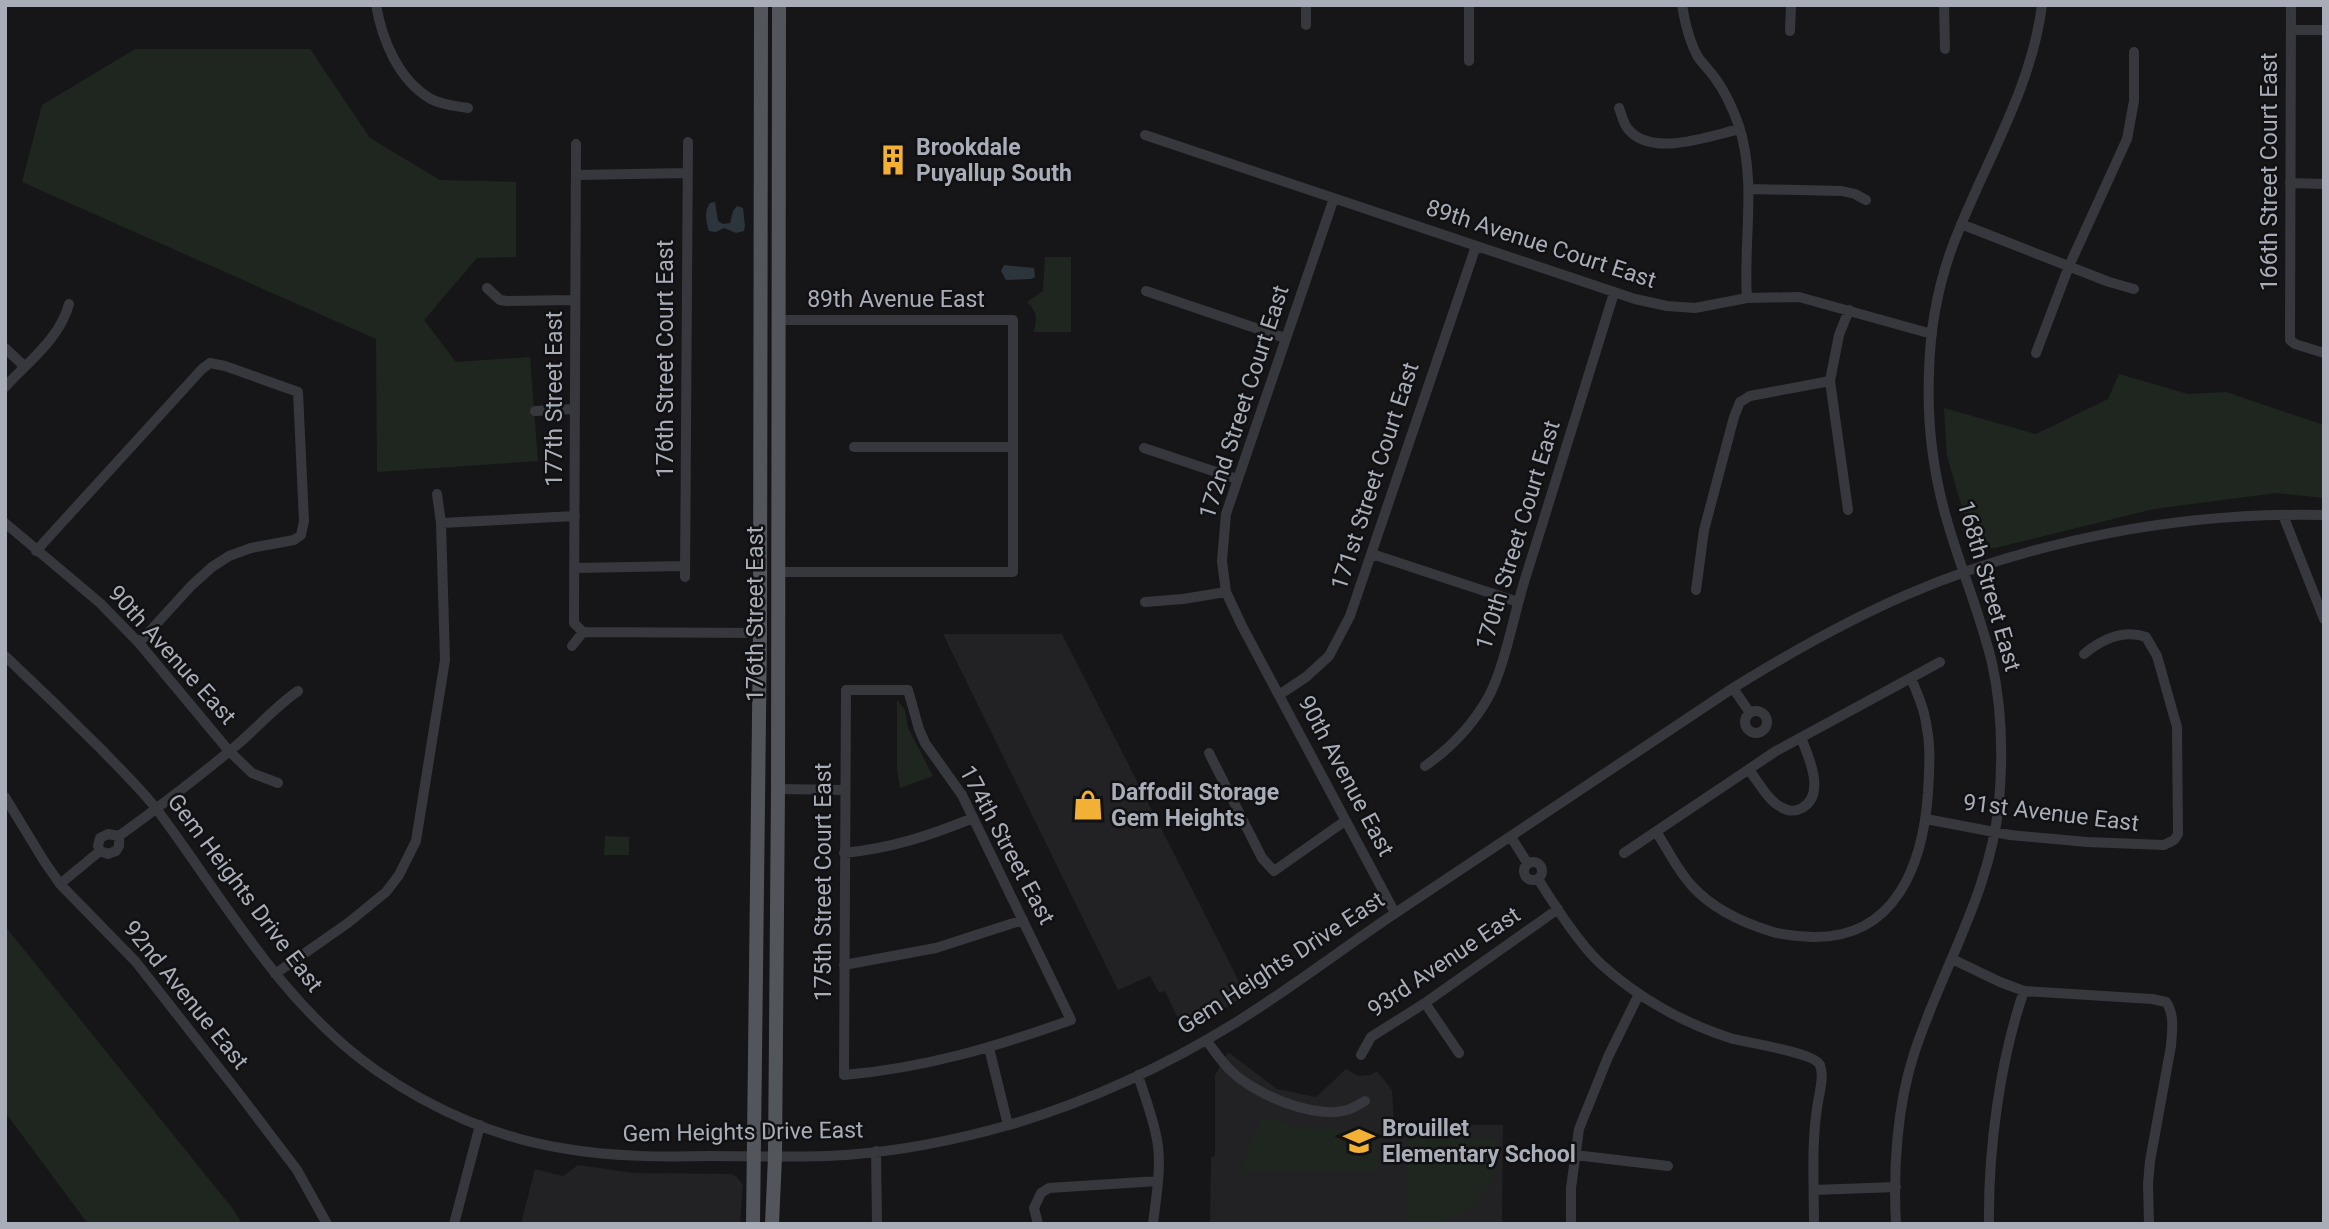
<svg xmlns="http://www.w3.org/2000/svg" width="2329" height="1229" viewBox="0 0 2329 1229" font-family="Roboto,sans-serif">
	<rect width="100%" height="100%" fill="#161618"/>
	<!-- built -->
	<path fill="#222225" d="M943 634H1062L1246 995 1185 1033 1165 991 1159 993 1150 976 1118 990Z
		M1228 1052 1277 1089 1316 1097 1346 1069 1358 1076 1370 1075 1377 1071 1392 1090 1394 1125H1503L1502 1224H1210L1211 1157 1215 1156V1075Z
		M578 1165 634 1173 731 1174 737 1177 743 1185 740 1224H521L535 1169 563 1176Z"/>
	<!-- green -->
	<path fill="#1e261f" d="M135 49H310L370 138 440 180 516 182V257L477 258 424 320 456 362 530 357 538 461 377 472 376 339 22 182 42 105Z
		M1045 257H1071V332H1033C1038 321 1037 310 1027 302L1043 291Z
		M2119 374 2188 394 2226 392 2324 425V498L2276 493 2154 509 1995 548H1978L1972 542 1947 456 1944 408 2036 434 2108 399Z
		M897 700 905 710 908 728 933 776 900 788 897 769Z
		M605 836 629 837V855H604Z
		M5 926 233 1209 242 1224H88L5 1112Z
		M1262 1117 1302 1128 1378 1130 1377 1171H1253L1242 1173 1247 1151Z
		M1411 1137 1499 1139C1500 1174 1481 1209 1446 1221 1434 1225 1420 1224 1407 1224L1408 1141Z"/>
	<!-- water -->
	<path fill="#2c353c" d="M715 202 718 221 723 224 730 223 733 211 737 206 743 208 745 226 744 231 736 233 724 228 716 232 709 231C706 222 704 211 710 203Z
		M1004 265 1034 268 1035 277 1031 279 1006 280 1001 271Z"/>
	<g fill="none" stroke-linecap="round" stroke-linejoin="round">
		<!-- minor -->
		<path stroke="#37383d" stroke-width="10" d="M376 5C382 39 398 80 431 99 442 105 455 106 468 108
			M1682 5C1685 23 1689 41 1698 57 1703 64 1710 71 1715 78 1726 93 1733 109 1739 126 1757 182 1743 241 1747 298
			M1944 5 1945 49
			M2291 5 2290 340 2295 344 2324 353
			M1306 25V5
			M2291 30H2324
			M1790 31 1791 5
			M1469 61V5
			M1619 108C1622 115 1623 123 1628 129 1652 158 1709 136 1740 129
			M1145 135 1635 299 1667 306 1695 308 1747 298 1799 297 1932 334
			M576 144 574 623 583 632
			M576 175 688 173
			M2290 183 2324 184
			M1749 189 1842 191 1855 194 1866 200
			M1334 198 1226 514 1222 561 1226 592 1242 626 1395 913
			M1961 224 2109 282 2134 289
			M487 288 500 300 507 301 575 300
			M1146 291 1285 338
			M5 348 24 366
			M2036 353 2069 266 2127 139 2134 101V52
			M5 387C29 361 60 338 69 304
			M535 411 574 409
			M854 447H1013
			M1144 448 1237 479
			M1848 510 1830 381 1839 335 1849 310
			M2283 515 2324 619
			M5 523 100 603 139 643 229 751 252 773 278 783
			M441 523 575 516
			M36 551 202 369 210 363 225 366 298 392 304 521 301 535 294 540 251 548 229 556 212 567 191 586 139 643
			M1372 554 1518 602
			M574 568 685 566
			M778 572H1013V320H779
			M685 577 688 142
			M1696 590 1704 530 1734 417 1740 402 1750 396 1830 381
			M1145 602 1183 599 1226 592
			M583 632 760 633
			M572 646 583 632
			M5 656C38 687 70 718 102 750 121 770 141 789 158 811 226 902 281 1004 377 1071 433 1110 499 1139 567 1149 615 1157 663 1157 711 1156 756 1156 801 1158 846 1155 900 1151 956 1140 1009 1125 1088 1102 1165 1066 1235 1023 1290 989 1343 948 1397 912 1509 837 1621 763 1733 688 1788 654 1846 621 1906 595 2036 539 2182 512 2324 515
			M1733 688 1750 713
			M846 690H908L919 729 925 743 962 795 1071 1020C995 1047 925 1068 844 1075Z
			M1279 695 1306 677 1329 656 1350 616 1476 246
			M1745 722a11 11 0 1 1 22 0a11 11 0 1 1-22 0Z
			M1209 753 1262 858 1274 871 1345 821
			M1425 766C1452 747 1473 725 1489 696 1505 665 1514 614 1525 579 1555 484 1584 389 1614 293
			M1749 770C1758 781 1768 801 1781 807 1787 811 1795 812 1802 808 1826 795 1809 757 1801 738
			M778 789 844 790
			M5 797 44 861 60 884 136 962 237 1091 297 1170 327 1224
			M1926 819 2010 835 2087 842 2164 845 2174 840 2178 834 2177 727 2157 656 2146 637C2123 629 2102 639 2084 654
			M1657 833C1668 850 1678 871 1692 886 1713 909 1741 922 1770 931 1784 936 1797 936 1812 937 1896 939 1923 864 1928 793 1929 771 1931 750 1927 729 1925 711 1918 695 1911 678
			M119 836V846L116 851 108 854 100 851 98 846 100 838 108 834 119 836C159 807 200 776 238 744 259 726 276 706 298 691
			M1511 837 1528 864
			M844 853C892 848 929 836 973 818
			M1624 853 1776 751 1940 662
			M1524 871a9 9 0 1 1 18 0a9 9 0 1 1-18 0Z
			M1538 879C1554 904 1579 944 1601 964 1637 997 1683 1023 1730 1038 1746 1043 1814 1052 1820 1065 1824 1076 1820 1090 1818 1102 1811 1143 1814 1182 1814 1224
			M60 884 100 851
			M1952 959 2000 982 2024 991 2152 999 2166 1002C2175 1014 2172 1032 2171 1046L2150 1161 2148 1184 2149 1224
			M844 965 936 948 1023 920
			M275 974 348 923 386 892 399 875 416 841 445 660 441 523 437 494
			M1425 1003 1459 1053
			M1206 1040C1214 1050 1221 1061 1230 1070 1254 1094 1316 1121 1350 1109 1355 1107 1360 1104 1365 1101
			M989 1048 1008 1125
			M1361 1055 1371 1037 1425 1003 1558 909
			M1138 1075C1145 1098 1155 1122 1158 1146 1161 1171 1156 1198 1153 1224
			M876 1151 877 1224
			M1575 1155 1668 1166
			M1814 1190 1896 1187
			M454 1224 480 1125
			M1038 1224 1034 1208 1041 1193 1049 1188 1158 1181
			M1571 1224V1188L1579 1129 1608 1057 1639 994
			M1896 1224C1893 1169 1897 1106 1914 1054 1941 970 1991 892 1999 802 2003 756 2002 708 1992 663 1980 613 1960 567 1946 517 1933 471 1927 421 1929 373 1930 323 1941 271 1961 225 1991 152 2032 84 2042 5
			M1989 1224C1988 1150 2000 1060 2024 991"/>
		<!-- major -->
		<path stroke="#53555c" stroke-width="14" d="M753 1224 760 633 761 5
			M772 1224 775 1157 778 789 779 5"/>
	</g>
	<!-- icons -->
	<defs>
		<g id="building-bare" transform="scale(2.415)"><path d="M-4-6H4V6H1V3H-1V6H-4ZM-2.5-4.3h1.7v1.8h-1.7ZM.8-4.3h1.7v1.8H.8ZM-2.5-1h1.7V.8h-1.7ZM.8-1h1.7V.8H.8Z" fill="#f2b134" stroke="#111113" stroke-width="2.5" paint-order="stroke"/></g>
		<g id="shop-bare" transform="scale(2.415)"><path d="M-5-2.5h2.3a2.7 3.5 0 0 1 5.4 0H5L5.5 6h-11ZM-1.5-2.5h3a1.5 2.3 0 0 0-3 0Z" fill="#f2b134" stroke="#111113" stroke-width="2.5" paint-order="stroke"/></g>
		<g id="school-bare" transform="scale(2.415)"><path d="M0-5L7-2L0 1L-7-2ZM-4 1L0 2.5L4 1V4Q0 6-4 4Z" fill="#f2b134" stroke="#111113" stroke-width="2.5" paint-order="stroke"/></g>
	</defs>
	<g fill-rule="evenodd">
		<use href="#building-bare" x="893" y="160"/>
		<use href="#shop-bare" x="1088" y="805"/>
		<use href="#school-bare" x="1359" y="1141"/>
	</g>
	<g text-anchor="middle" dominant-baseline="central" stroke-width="5" stroke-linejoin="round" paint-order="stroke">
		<!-- poi labels -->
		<g font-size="23" font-weight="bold" fill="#a8adb8" stroke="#111113" text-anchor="start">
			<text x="916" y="147">Brookdale<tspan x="916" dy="26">Puyallup South</tspan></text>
			<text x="1111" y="792">Daffodil Storage<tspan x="1111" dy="26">Gem Heights</tspan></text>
			<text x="1382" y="1128">Brouillet<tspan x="1382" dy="26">Elementary School</tspan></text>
		</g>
		<!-- street labels -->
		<g font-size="23" fill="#a8adb8" stroke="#111113">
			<text transform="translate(2269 172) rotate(-90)">166th Street Court East</text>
			<text transform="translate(1541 244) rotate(18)">89th Avenue Court East</text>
			<text x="896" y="299">89th Avenue East</text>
			<text transform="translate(665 359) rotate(-90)">176th Street Court East</text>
			<text transform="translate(554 399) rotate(-90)">177th Street East</text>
			<text transform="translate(1244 402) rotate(-72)">172nd Street Court East</text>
			<text transform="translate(1375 476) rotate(-72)">171st Street Court East</text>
			<text transform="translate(1518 535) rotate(-73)">170th Street Court East</text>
			<text transform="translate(1989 586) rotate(74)">168th Street East</text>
			<text transform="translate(755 614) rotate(-90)">176th Street East</text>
			<text transform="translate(172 655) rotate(48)">90th Avenue East</text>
			<text transform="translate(1346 776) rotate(62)">90th Avenue East</text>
			<text transform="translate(2051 813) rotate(7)">91st Avenue East</text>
			<text transform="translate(1007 845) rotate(62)">174th Street East</text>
			<text transform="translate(823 882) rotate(-90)">175th Street Court East</text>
			<text transform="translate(245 893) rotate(53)">Gem Heights Drive East</text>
			<text transform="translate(1444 962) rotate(-34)">93rd Avenue East</text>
			<text transform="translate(1281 963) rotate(-33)">Gem Heights Drive East</text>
			<text transform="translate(186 995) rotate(51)">92nd Avenue East</text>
			<text transform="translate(743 1132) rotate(-1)">Gem Heights Drive East</text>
		</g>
	</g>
	<!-- border -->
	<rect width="2329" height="1229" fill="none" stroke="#a8adb8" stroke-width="14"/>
</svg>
